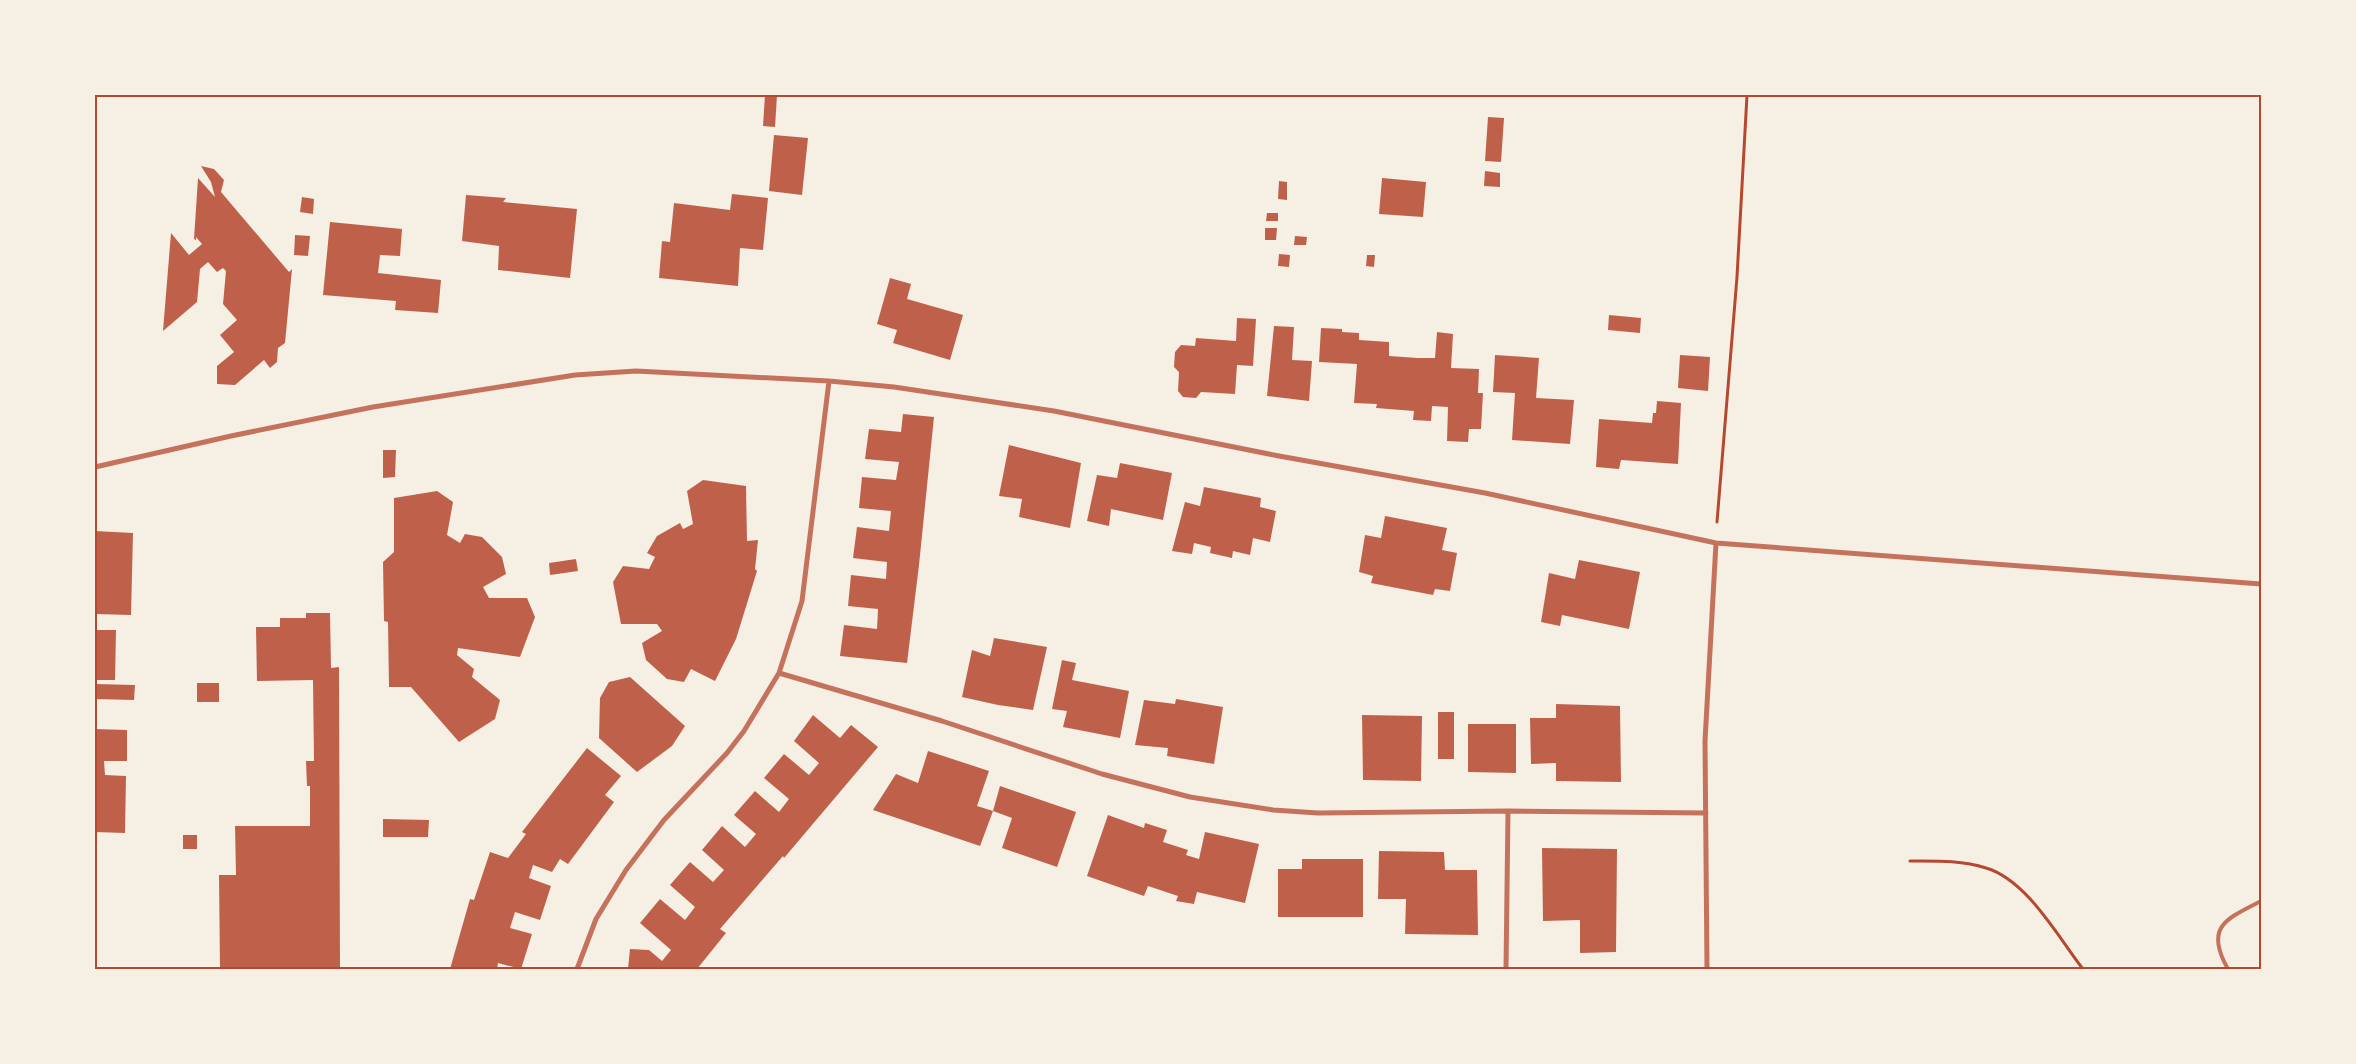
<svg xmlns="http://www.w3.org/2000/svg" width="2356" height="1064" viewBox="0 0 2356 1064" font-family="'Work Sans',sans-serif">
	<rect width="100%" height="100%" fill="#f6efe4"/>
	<!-- building -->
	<path fill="#bf614a" d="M765 95H777L775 127 763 126Z
		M1488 117 1504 118 1501 162 1485 161Z
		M774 135 808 138 802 195 769 191Z
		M201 166 214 169 224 180 221 192 289 272 292 269 285 343 278 348 277 362 270 368 264 360 235 385 217 384V366L234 352 220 335 237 320 223 304 226 271 223 268 217 272 208 262 200 269 197 302 163 331 171 233 189 255 202 244 196 237V240L194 239 198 178 215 197 211 182Z
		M1485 171 1500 173V187L1484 186Z
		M1382 178 1426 182 1423 217 1379 214Z
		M1279 181 1287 182V200L1278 199Z
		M732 194 768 198 763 250 740 248 738 286 659 278 662 241 670 242 674 203 730 210Z
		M466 195 506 198 503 202 577 209 570 278 498 270 499 246 462 241Z
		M302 197 314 199 313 214 300 212Z
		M1267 213H1278V221H1266Z
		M330 222 402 229 400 256 380 255 378 273 441 280 438 313 395 310 396 301 323 295Z
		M1265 228H1277L1276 240H1265Z
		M295 235 310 236 308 256 294 255Z
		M1295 236 1307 237 1306 245H1294Z
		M1279 254 1290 255 1289 267 1278 266Z
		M1367 255H1375L1374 267 1366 266Z
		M890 278 911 284 907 299 963 315 950 360 893 343 897 330 877 324Z
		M1609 315 1641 318 1640 333 1608 330Z
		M1237 318 1256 319 1253 366 1237 365 1235 394 1201 392 1196 398 1183 397 1178 391 1179 372 1174 367 1175 352 1181 345 1195 346 1196 338 1236 341Z
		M1274 326 1294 327 1292 360 1312 361 1309 401 1267 396Z
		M1321 328 1342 329V332L1359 333V340L1389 342V356L1418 358H1435L1437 332 1453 334 1451 368 1479 369 1478 393H1483L1481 429H1469L1468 442 1447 441 1448 407 1432 406 1431 421 1413 420 1414 411 1376 408 1377 404 1354 403 1357 364 1319 362Z
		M1495 355 1539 358 1536 398 1574 400 1570 444 1512 440 1515 393 1493 392Z
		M1680 355 1710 357 1708 391 1678 388Z
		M1657 401 1681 403 1678 464 1621 460 1619 469 1596 467 1599 419 1652 423 1653 413H1656Z
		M903 414 934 417 919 565 907 663 840 656 844 625 877 629 878 609 848 606 851 575 886 579 887 562 853 558 857 527 889 531 891 511 859 508 862 477 896 480 899 462 865 459 869 429 901 432Z
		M1009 445 1081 463 1070 528 1019 517 1022 499 999 496Z
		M383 450H396L395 477 383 478Z
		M1120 463 1172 473 1163 520 1111 509 1109 526 1087 521 1097 475 1117 478Z
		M703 480 746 486 747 541 758 540 755 569 757 571 736 639 715 681 691 669 684 682 667 679 646 660 642 643 662 631 657 624H621L613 582 623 566 649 569 655 557 647 553 657 536 680 523 683 529 693 524 687 491Z
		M1204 487 1261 498 1260 507 1276 511 1270 542 1253 538 1250 555 1233 551 1232 558 1210 553 1211 547 1194 543 1192 554 1172 551 1185 502 1200 506Z
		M437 491 453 502 447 535 460 543 465 534 482 537 502 557 506 574 483 587 489 598H527L535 617 520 657 458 648 457 655 474 669 472 677 500 700 495 719 459 742 411 687H389L388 622 384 621 383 562 394 552V498Z
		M1385 516 1447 528 1442 550 1457 553 1450 591 1435 589 1433 595 1371 583 1373 576 1359 572 1365 535 1381 538Z
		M95 531 133 533 131 615 95 614Z
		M576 559 578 571 550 575 549 563Z
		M1579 560 1640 572 1629 629 1562 615 1560 626 1541 622 1549 573 1575 579Z
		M306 613H330L331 668 339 667 340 969H220L219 875H236L235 826H310V786H307L306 761H314L313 680 257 681 256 627H280V618H306Z
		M95 630H116L115 680H95Z
		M994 638 1047 647 1033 710 998 705 962 697 972 650 990 656Z
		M1062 660 1076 663 1072 680 1129 691 1120 738 1063 727 1067 711 1052 709Z
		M630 677 685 726 672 746 637 772 599 738 600 698 609 682Z
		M197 683H219V702H197Z
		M95 684 135 685 134 700 95 699Z
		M1176 699 1223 707 1214 764 1167 756 1168 748 1135 745 1144 700 1175 704Z
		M1556 704 1620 706 1621 782 1556 781V763L1531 764 1530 718H1556Z
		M1438 712H1454V759H1438Z
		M813 715 840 738 851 725 878 747 784 858 783 856 720 929 726 933 697 969H628L630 949 649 950 662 961 671 950 640 923 660 899 685 920 695 907 670 885 690 862 713 882 724 870 702 850 722 826 745 847 756 834 734 815 755 791 779 812 789 799 764 778 784 754 809 775 819 763 794 741Z
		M1362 715 1422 716 1421 781 1363 780Z
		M1468 724H1516V773L1468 772Z
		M95 729 127 730V761H104L105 775 126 776 125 833 95 832Z
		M587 748 621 776 605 795 614 802 568 864 560 859 552 872 533 865 529 878 551 886 540 920 515 912 510 928 532 934 521 969 498 963 497 969H450L470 899 474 900 490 852 508 858 526 834 522 832Z
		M928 751 989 771 977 806 993 811 980 846 873 810 896 774 918 783Z
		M1000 786 1076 812 1057 867 1002 848 1012 818 993 811Z
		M1108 815 1144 828 1145 823 1167 830 1163 842 1188 850 1186 855 1199 859 1205 832 1259 844 1245 903 1197 892 1194 904 1176 901 1178 896 1148 886 1144 896 1087 876Z
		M383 819 429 820 428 837H383Z
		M183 835H197V849H183Z
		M1542 848 1617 849 1616 952 1580 953V920L1543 921Z
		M1379 851 1444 852 1445 870H1477L1478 935 1405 934 1406 899H1378Z
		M1302 859H1363V917H1278V869H1302Z"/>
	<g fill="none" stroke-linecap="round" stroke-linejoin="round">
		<!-- path -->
		<path stroke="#b5482f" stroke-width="3" d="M1717 522 1737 277 1747 95
			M1910 861C1935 861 1961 860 1986 868 2027 880 2058 937 2083 969"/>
		<!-- service -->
		<path stroke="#c5725c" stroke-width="4" d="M2228 969C2204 927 2226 919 2261 901"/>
		<!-- minor -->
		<path stroke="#c5725c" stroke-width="5" d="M95 467 231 436 373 407 575 375 636 371 829 381 894 387 1054 411 1279 456 1485 493 1716 543 2261 584
			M779 673 942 721 1102 774 1190 797 1273 810 1318 813 1508 811 1506 969
			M1508 811 1706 813
			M577 969 596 919 626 870 664 820 727 753 744 731 779 673 802 601 829 381
			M1707 969 1705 741 1716 543"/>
	</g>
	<!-- border -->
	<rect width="2356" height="1064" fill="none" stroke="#f6efe4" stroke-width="192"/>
	<rect x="96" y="96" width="2164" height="872" fill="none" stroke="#b5482f" stroke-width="2"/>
</svg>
